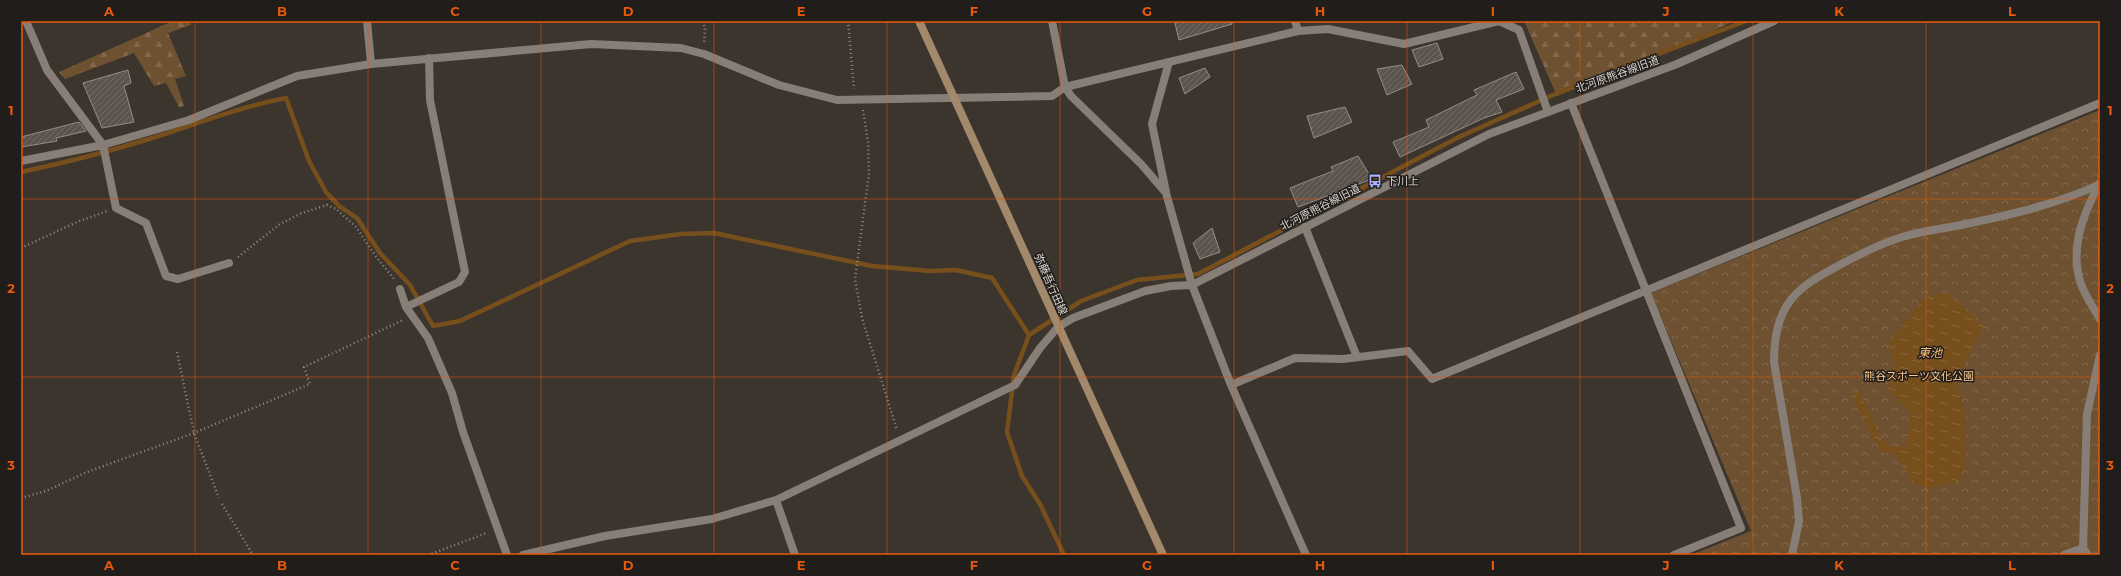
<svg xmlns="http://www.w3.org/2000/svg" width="2121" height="576" viewBox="0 0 2121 576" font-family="Montserrat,'Noto Sans JP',sans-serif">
	<defs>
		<pattern id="forest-firs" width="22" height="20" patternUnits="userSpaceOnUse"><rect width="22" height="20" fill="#6e5130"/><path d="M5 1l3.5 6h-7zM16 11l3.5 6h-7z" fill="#82694d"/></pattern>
		<pattern id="park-crowns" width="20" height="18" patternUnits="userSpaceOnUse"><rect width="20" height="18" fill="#6e5130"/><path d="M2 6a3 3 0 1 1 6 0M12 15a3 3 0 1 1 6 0" fill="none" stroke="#82694d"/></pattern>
		<pattern id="water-ripples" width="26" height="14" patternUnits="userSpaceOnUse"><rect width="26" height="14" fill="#774f1c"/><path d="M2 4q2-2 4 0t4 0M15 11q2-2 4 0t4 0" fill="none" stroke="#8a673c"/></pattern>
		<pattern id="building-hatch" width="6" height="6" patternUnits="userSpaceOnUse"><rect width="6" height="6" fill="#5b544c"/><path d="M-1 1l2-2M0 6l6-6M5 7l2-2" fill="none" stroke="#726c65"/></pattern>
	</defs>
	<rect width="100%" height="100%" fill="#3c352e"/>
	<!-- forest -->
	<path fill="url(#forest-firs)" d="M173 21H190L191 25 168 33 186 76 175 79 184 106 179 107 166 83 154 86 134 53 65 79 59 72Z
		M1524 21H1734L1671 51 1557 96Z"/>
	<!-- park -->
	<path fill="url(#park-crowns)" d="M2100 110V555H1691L1751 531 1651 293Z"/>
	<!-- water -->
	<path fill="url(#water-ripples)" d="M1946 292 1984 326 1956 381 1966 415 1965 468 1957 482 1933 488 1914 483 1895 454 1884 453 1873 439 1852 395 1859 392 1882 439 1893 447H1905L1911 414 1888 389 1895 365 1888 344 1924 298Z"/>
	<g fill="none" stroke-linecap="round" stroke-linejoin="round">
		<!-- stream -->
		<path stroke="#774f1c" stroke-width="4.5" d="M21 172C64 163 107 152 149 139 194 125 239 107 286 98L309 161 326 192 339 206 357 218 380 253 410 285 433 326 460 321 630 241 681 234 714 233 872 266 930 271 956 270 992 278 1029 335
			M1064 555 1040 504 1022 476 1007 432 1014 375 1029 335 1081 301 1137 280 1198 274 1459 137 1573 86 1746 21"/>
	</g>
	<!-- building -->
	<path fill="url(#building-hatch)" stroke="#958d85" d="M1182 21H1232V24L1179 40 1175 23Z
		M1437 43 1443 59 1419 67 1412 50Z
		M1402 65 1412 84 1387 95 1377 69Z
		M1205 68 1210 77 1185 94 1179 78Z
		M128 70 131 83 124 86 134 122 102 128 83 83Z
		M1516 72 1524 89 1496 100 1502 112 1484 118 1400 157 1393 142 1429 127 1426 120 1477 95 1474 90Z
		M1345 107 1352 122 1314 138 1307 116Z
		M79 122 86 131 56 138 57 141 21 147V137Z
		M1358 156 1372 179 1298 207 1290 188 1333 171 1331 167Z
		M1212 228 1220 252 1200 259 1193 243Z"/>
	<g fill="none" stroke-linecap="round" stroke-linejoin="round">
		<!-- path -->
		<path stroke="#918b86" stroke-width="2.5" stroke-dasharray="1 3" stroke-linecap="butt" d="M703 21 705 29 704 44
			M848 21 854 89
			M863 110 868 142 869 174 855 279 862 318 897 430
			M21 248 77 222 107 211
			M238 257 280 224 302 213 327 205 336 209 356 227 377 258 395 280
			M177 352 194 433 219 498
			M21 498 46 491 87 472 194 433 310 384 304 367 403 320
			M222 504 253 555
			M428 555 487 533"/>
		<!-- service -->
		<path stroke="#877f77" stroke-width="8" d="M2099 184C2083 215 2069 249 2081 284 2085 296 2094 308 2100 319
			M1792 555 1799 521 1797 498 1774 362C1774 342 1777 318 1790 301 1801 286 1819 276 1836 267 1856 256 1879 244 1902 237 1921 231 1941 229 1961 225 2008 215 2056 205 2100 184
			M2064 555 2083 548
			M2088 555 2083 548 2087 414 2100 355"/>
		<!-- minor -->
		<path stroke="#877f77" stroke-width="8" d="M26 21 47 70 103 145 116 208 146 223 166 276 178 279 229 263
			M367 21 371 64
			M1052 21 1065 87 1071 96 1141 164 1166 193 1192 285 1231 385 1306 555
			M1295 21 1298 31
			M1571 103 1741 528 1674 555
			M21 161 103 145 189 120 297 76 371 64 591 44 681 48 704 54 779 85 837 100 1052 96 1065 87 1298 31 1328 29 1404 44 1499 21 1519 30 1548 112
			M1166 192 1152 124 1169 62
			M1305 227 1357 357
			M400 289 406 307 428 338 452 393 463 432 507 555
			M406 307 459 282 465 272 430 100 429 58
			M1231 385 1295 358 1343 359 1408 351 1432 379 2100 103
			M776 500 795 555
			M523 555 605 536 712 519 776 500 1015 385 1040 348 1058 327 1073 318 1145 291 1171 286 1192 285"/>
		<!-- tertiary -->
		<path stroke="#877f77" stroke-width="8" d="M1192 285 1489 134 1677 64 1774 21"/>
		<!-- secondary -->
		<path stroke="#a2896c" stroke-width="8" d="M919 21 1163 555"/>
	</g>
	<!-- grid -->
	<path fill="none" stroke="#e8590c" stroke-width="1" stroke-opacity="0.55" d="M195 21V555M368 21V555M541 21V555M714 21V555M887 21V555M1060 21V555M1234 21V555M1407 21V555M1580 21V555M1753 21V555M1926 21V555M21 199H2100M21 377H2100"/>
	<!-- icons -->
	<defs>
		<g id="bus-bare" transform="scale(1.08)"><path d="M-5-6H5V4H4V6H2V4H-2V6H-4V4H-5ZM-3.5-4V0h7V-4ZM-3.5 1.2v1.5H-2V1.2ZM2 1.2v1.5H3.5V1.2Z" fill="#a9b0fc" stroke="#201d1a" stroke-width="2.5" paint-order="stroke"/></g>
	</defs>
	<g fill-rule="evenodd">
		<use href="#bus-bare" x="1375" y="181"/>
	</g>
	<g text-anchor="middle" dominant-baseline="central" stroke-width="3" stroke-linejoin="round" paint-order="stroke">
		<!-- street labels -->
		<g font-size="11" fill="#d9d4d0" stroke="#201d1a">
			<text transform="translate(1617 74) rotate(-20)">北河原熊谷線旧道</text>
			<text transform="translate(1320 207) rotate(-27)">北河原熊谷線旧道</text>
			<text transform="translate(1051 284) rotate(66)">弥藤吾行田線</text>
		</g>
		<!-- poi labels -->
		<g font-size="11" fill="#d9d4d0" stroke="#201d1a" text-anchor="start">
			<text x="1386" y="181">下川上</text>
		</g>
		<!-- park labels -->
		<g font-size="11" fill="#f9c78f" stroke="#201d1a">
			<text x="1919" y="376">熊谷スポーツ文化公園</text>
		</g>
		<!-- water labels -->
		<g font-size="12" font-style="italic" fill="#fbbd74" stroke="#201d1a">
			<text x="1930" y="352">東池</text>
		</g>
	</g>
	<!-- border -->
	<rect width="2121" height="576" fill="none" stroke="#201d1a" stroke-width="44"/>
	<rect x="22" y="22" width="2077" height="532" fill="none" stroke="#e8590c" stroke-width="1.5"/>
	<g font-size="13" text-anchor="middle" font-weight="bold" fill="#e8590c">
		<text x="109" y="16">A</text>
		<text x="282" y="16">B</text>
		<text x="455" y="16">C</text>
		<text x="628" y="16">D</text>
		<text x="801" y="16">E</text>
		<text x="974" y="16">F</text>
		<text x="1147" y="16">G</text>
		<text x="1320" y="16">H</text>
		<text x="1493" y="16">I</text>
		<text x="1666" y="16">J</text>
		<text x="1839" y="16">K</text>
		<text x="2012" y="16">L</text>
		<text x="11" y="115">1</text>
		<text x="2110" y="115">1</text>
		<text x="11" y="293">2</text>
		<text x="2110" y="293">2</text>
		<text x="11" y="470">3</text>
		<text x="2110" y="470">3</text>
		<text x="109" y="570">A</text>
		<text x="282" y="570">B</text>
		<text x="455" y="570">C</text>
		<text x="628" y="570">D</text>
		<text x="801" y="570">E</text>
		<text x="974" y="570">F</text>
		<text x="1147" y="570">G</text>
		<text x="1320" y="570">H</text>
		<text x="1493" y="570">I</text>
		<text x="1666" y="570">J</text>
		<text x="1839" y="570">K</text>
		<text x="2012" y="570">L</text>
	</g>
</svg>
